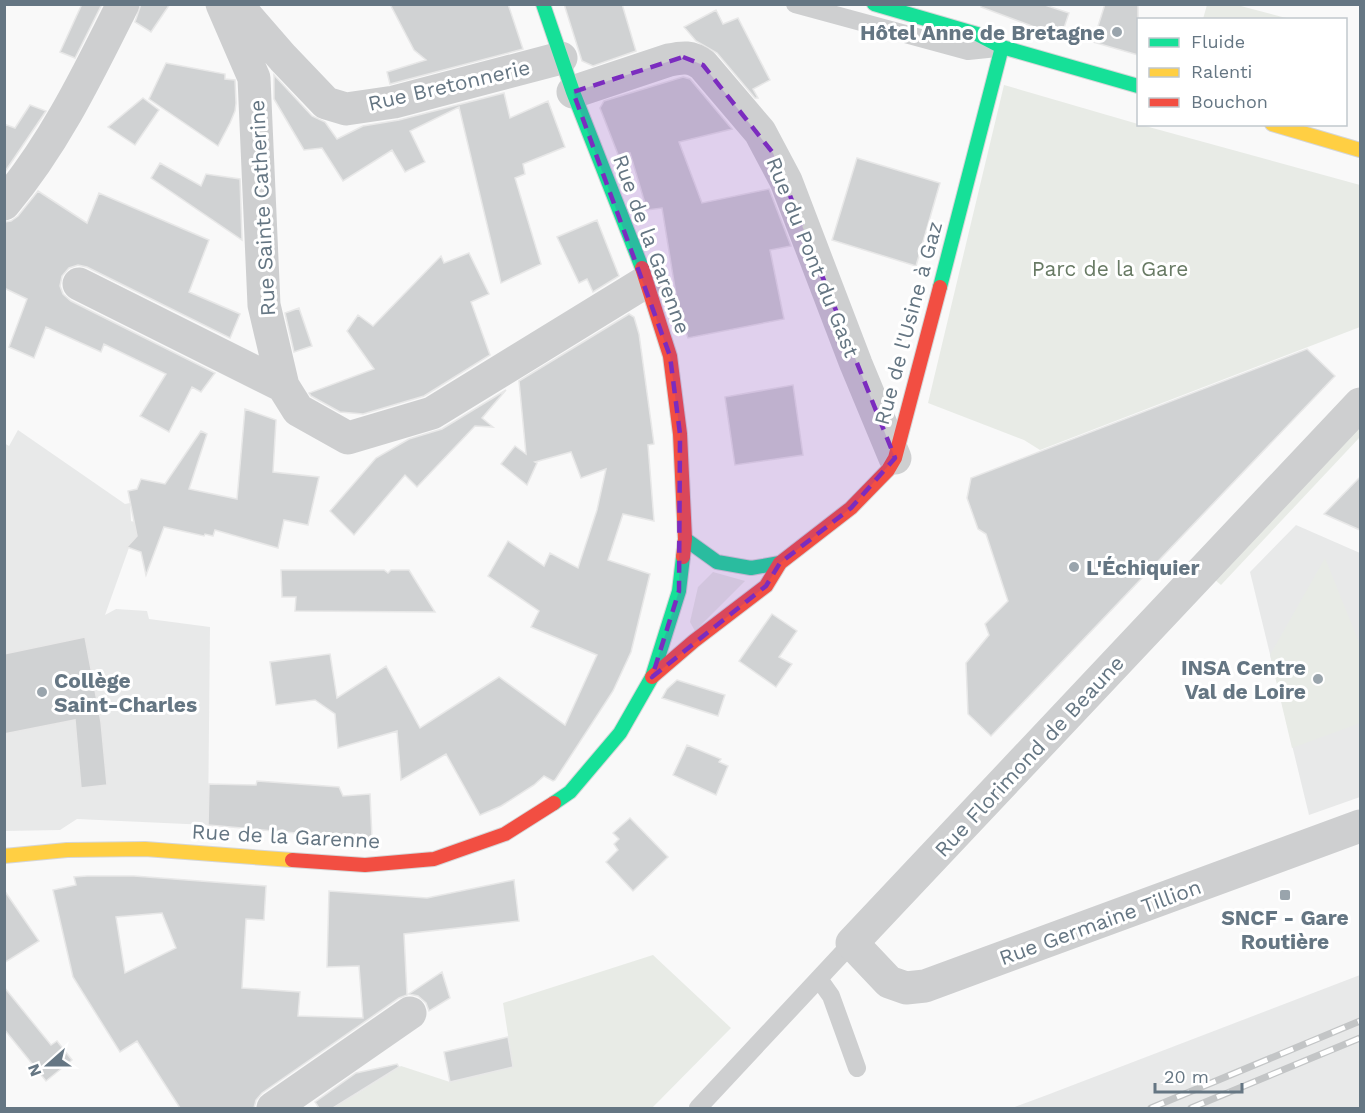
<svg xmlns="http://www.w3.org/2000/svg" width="1365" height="1113" viewBox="0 0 1365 1113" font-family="'Work Sans',sans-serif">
	<rect width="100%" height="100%" fill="#f9f9f9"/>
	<!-- built -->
	<path fill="#e8e9e9" d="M18 430 125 504 130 503 131 521 142 524 139 541 131 542 105 615 116 609 147 611 149 619 210 627 208 825 77 819 60 830 5 831 4 443 9 446Z
		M1296 525 1360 553V797L1309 815 1250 572Z
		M1360 975V1108H1012L1047 1095Z"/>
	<!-- green -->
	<path fill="#e8ebe6" d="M1207 5H1237L1286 18 1206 19H1203Z
		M1004 85 1138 124 1360 185V327L1040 450 1024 440 928 403Z
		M1360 423V437L1221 585 1214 579Z
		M1325 558 1360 645V723L1292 748 1270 655Z
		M713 572 745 581 695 631 690 622 698 587Z
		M653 955 731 1028 652 1108H333L328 1100 355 1095 401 1066 450 1082 513 1067 503 1003Z"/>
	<!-- building -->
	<path fill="#d0d2d3" stroke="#e8e8e8" stroke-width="1.5" fill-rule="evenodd" d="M82 4H102L75 58 60 52Z
		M141 4H170L151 32 135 22Z
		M390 4H508L523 49 390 84 387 72 426 60 414 50Z
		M564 4H622L636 51 593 66 582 61Z
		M981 4H1042L1069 13 1061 37 981 7Z
		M1105 4H1138V55L1093 42Z
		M716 10 723 24 738 18 770 80 753 89 758 98H755L717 53 696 41 684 27Z
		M166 63 225 74V79L235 80 236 103 235 111 230 123 218 146 149 99Z
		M274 75 312 116 325 122 337 139 363 126 399 120 504 93 510 118 548 101 565 147 523 164 525 174 515 178 541 264 501 283 459 107 410 131 425 162 405 172 392 150 343 181 322 148 304 150 274 99Z
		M683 77 690 79 732 129 679 142 702 203 769 189 791 246 770 250 784 319 688 338 679 313 662 208 647 210 630 153 619 157 600 108 604 101Z
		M143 98 159 110 135 145 108 127Z
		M30 105 46 111 4 173V124L15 128Z
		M857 158 940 183 916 266 832 240Z
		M160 163 201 186 206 174 240 179 242 240 151 178Z
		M38 191 87 223 99 193 209 240 189 292 240 314 230 338 87 267 78 265 69 268 62 276 60 286 63 294 71 301 215 373 201 392 192 387 169 432 140 416 166 374 104 344 101 352 46 327 34 358 9 347 27 299 4 288V222L11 221 18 216Z
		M597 220 619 276 593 292 587 279 579 283 557 237Z
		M469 253 489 294 471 302 490 355 424 396 363 414 340 412 311 396 309 393 374 369 347 331 358 315 373 326 441 256 444 263Z
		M299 308 312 346 294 352 285 313Z
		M629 314 634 317 639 334 654 444 648 445 654 521 623 514 608 560 650 574 631 652 613 691 555 780 553 781 544 776 534 785 501 806 480 815 446 754 401 780 397 731 338 748 335 714 315 700 276 705 270 662 330 654 337 698 386 666 420 728 499 677 565 725 597 655 531 627 539 611 488 576 508 541 544 566 550 553 578 568 597 510 606 469 581 478 571 452 535 462 537 463 527 485 501 464 515 446 526 454 519 381Z
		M1307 349 1335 376 991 736 968 714 966 663 989 635 985 624 1008 601 986 534 978 529 967 498 971 478Z
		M793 385 803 455 735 465 725 397Z
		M506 390 482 418 493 427 475 426 417 487 405 475 354 535 330 511 376 458 409 439 442 429Z
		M245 409 276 420 273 472 319 477 308 525 284 520 278 548 215 530 213 536 205 534 204 536 164 527 146 575 141 552 127 547 137 536 128 491 137 489 141 479 165 484 201 431 207 434 189 489 237 499Z
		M1360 477V530L1324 514Z
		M281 570H384L388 573 391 570H409L435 612 295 611 296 597H282Z
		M772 614 797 631 779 657 792 664 776 687 739 661Z
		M85 637 101 722 107 785 81 788 75 720 4 734V654Z
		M677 680 725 695 718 716 662 698 667 689Z
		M687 745 721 759 719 762 728 766 716 795 673 775Z
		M257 781 339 787 343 796 370 794 372 838 341 837 208 825 209 784 256 785Z
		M630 818 668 857 633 891 606 862 618 850 614 844 619 839 613 833Z
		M87 876H134L266 886 264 920 246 919 242 988 300 992 298 1016 363 1018 359 966 327 967 329 891 427 898 514 880 519 921 404 934 407 995 399 998 262 1093 256 1100 254 1108H180L137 1041 120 1052 73 977 53 890 76 885 74 877ZM162 913 176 948 125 973 116 917Z
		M4 890 39 941 4 963Z
		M442 972 450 998 429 1011 426 1003 418 996 409 994Z
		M4 987 51 1045 57 1041 72 1060 46 1081 4 1029Z
		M508 1037 513 1067 450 1082 444 1052Z
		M397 1064 399 1067 333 1108H319L315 1102 356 1073Z"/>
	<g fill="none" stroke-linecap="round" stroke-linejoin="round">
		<!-- fast casing -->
		<g stroke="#d5d6d7" stroke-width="16">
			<path id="fast" d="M543 4 573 92 642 268
				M874 4 977 34 1002 47 1138 86
				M940 287 1002 47
				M685 539 717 562 751 568 780 563
				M554 803 570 792 620 733 652 677 679 591 683 557"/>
		</g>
		<!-- slow casing -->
		<g stroke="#d5d6d7" stroke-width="16">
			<path id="slow" d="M1272 124 1360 150
				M4 856 67 850 145 849 292 860"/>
		</g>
		<!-- jam casing -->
		<g stroke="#d5d6d7" stroke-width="16">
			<path id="jam" d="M642 268 670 356 680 434 685 539 683 557
				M652 677 694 641 766 586 780 563 851 508 888 470 895 458 940 287
				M292 860 365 865 434 859 505 834 554 803"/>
		</g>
		<!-- lane -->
		<path stroke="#cecfd0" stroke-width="18" d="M795 4 968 51 997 48
			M819 979 831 996 857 1068
			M698 1108 852 943"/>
		<!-- street -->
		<path stroke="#cecfd0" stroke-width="33" d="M222 4 254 78 264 305 283 386 298 410 348 438 432 413 647 281
			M236 4 283 58 326 103 346 109 394 102 561 58
			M573 92 669 60C683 57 691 56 703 65L760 132 786 181 856 364 895 458
			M4 204C55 143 88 74 123 4
			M79 284 283 386
			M1360 404 852 943 889 982 906 988 925 986 1360 826
			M273 1108 410 1013"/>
		<!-- fast -->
		<use href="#fast" stroke="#16e098" stroke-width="14"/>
		<!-- slow -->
		<use href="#slow" stroke="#ffcf43" stroke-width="14"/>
		<!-- jam -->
		<use href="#jam" stroke="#f24e42" stroke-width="14"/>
		<!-- rail casing -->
		<g stroke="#c3c5c6" stroke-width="7">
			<path id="rail" d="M1151 1108 1360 1021
				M1191 1108 1360 1038"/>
		</g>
		<!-- rail -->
		<use href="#rail" stroke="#fff" stroke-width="4.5" stroke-dasharray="14" stroke-linecap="butt"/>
	</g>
	<!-- marked area -->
	<path fill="#7b2cbf" fill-opacity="0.2" stroke="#7b2cbf" stroke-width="4.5" stroke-dasharray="12 8" stroke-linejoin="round" d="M683 57 703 65 773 153 895 458 851 508 780 563 766 586 652 677 679 591 680 434 670 356 573 92Z"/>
	<!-- markers -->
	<g fill="#99a4ac" stroke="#fff" stroke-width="2">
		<circle cx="1117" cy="32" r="6"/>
		<circle cx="1074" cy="567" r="6"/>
		<circle cx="1318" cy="679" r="6"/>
		<circle cx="42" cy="692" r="6"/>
		<rect x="1279" y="889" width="12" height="12" rx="3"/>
	</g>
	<g text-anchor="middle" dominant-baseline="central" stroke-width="6" stroke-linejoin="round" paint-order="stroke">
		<!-- poi labels -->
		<g font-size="21" font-weight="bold" fill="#657683" stroke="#fff" text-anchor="end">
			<text x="1105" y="32">Hôtel Anne de Bretagne</text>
			<text x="1086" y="567" text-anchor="start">L'Échiquier</text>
			<text x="1306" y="667">INSA Centre<tspan x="1306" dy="24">Val de Loire</tspan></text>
			<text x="54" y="680" text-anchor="start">Collège<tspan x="54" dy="24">Saint-Charles</tspan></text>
			<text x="1285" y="917" text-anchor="middle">SNCF - Gare<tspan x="1285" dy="24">Routière</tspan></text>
		</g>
		<!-- street labels -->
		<g font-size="21" fill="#657683" stroke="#fff">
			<text transform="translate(449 85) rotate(-13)">Rue Bretonnerie</text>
			<text transform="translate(262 208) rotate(-93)">Rue Sainte Catherine</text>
			<text transform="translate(652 244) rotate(70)">Rue de la Garenne</text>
			<text transform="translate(813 257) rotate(68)">Rue du Pont du Gast</text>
			<text transform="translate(908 323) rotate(-75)">Rue de l'Usine à Gaz</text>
			<text transform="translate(1029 756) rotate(-47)">Rue Florimond de Beaune</text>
			<text transform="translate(286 836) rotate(3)">Rue de la Garenne</text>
			<text transform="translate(1100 922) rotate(-20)">Rue Germaine Tillion</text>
		</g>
		<!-- park labels -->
		<g font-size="21" fill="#687a64" stroke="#fff">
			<text x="1110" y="268">Parc de la Gare</text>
		</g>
	</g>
	<!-- border -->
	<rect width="1365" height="1113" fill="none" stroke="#657683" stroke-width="12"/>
	<!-- legend -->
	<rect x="1137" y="18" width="210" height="108" fill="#ffffff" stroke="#c1c8cd" stroke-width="1.5"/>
	<rect x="1149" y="38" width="30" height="9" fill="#16e098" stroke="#c1c8cd" stroke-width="1.5"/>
	<text x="1191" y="48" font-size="18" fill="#657683">Fluide</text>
	<rect x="1149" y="68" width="30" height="9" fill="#ffcf43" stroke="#c1c8cd" stroke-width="1.5"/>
	<text x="1191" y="78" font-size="18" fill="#657683">Ralenti</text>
	<rect x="1149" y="98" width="30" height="9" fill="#f24e42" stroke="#c1c8cd" stroke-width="1.5"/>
	<text x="1191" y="108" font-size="18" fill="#657683">Bouchon</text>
	<!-- north arrow -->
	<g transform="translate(48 1065) rotate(249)" stroke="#ffffff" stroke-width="4.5" paint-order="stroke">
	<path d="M0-4.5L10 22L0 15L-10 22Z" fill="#657683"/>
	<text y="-9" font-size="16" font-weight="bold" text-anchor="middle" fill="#657683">N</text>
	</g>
	<!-- scale -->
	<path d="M1155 1083v9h87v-9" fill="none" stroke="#657683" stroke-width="3"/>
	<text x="1164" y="1083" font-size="18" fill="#657683" stroke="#ffffff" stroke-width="4.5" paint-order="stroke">20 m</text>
</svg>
